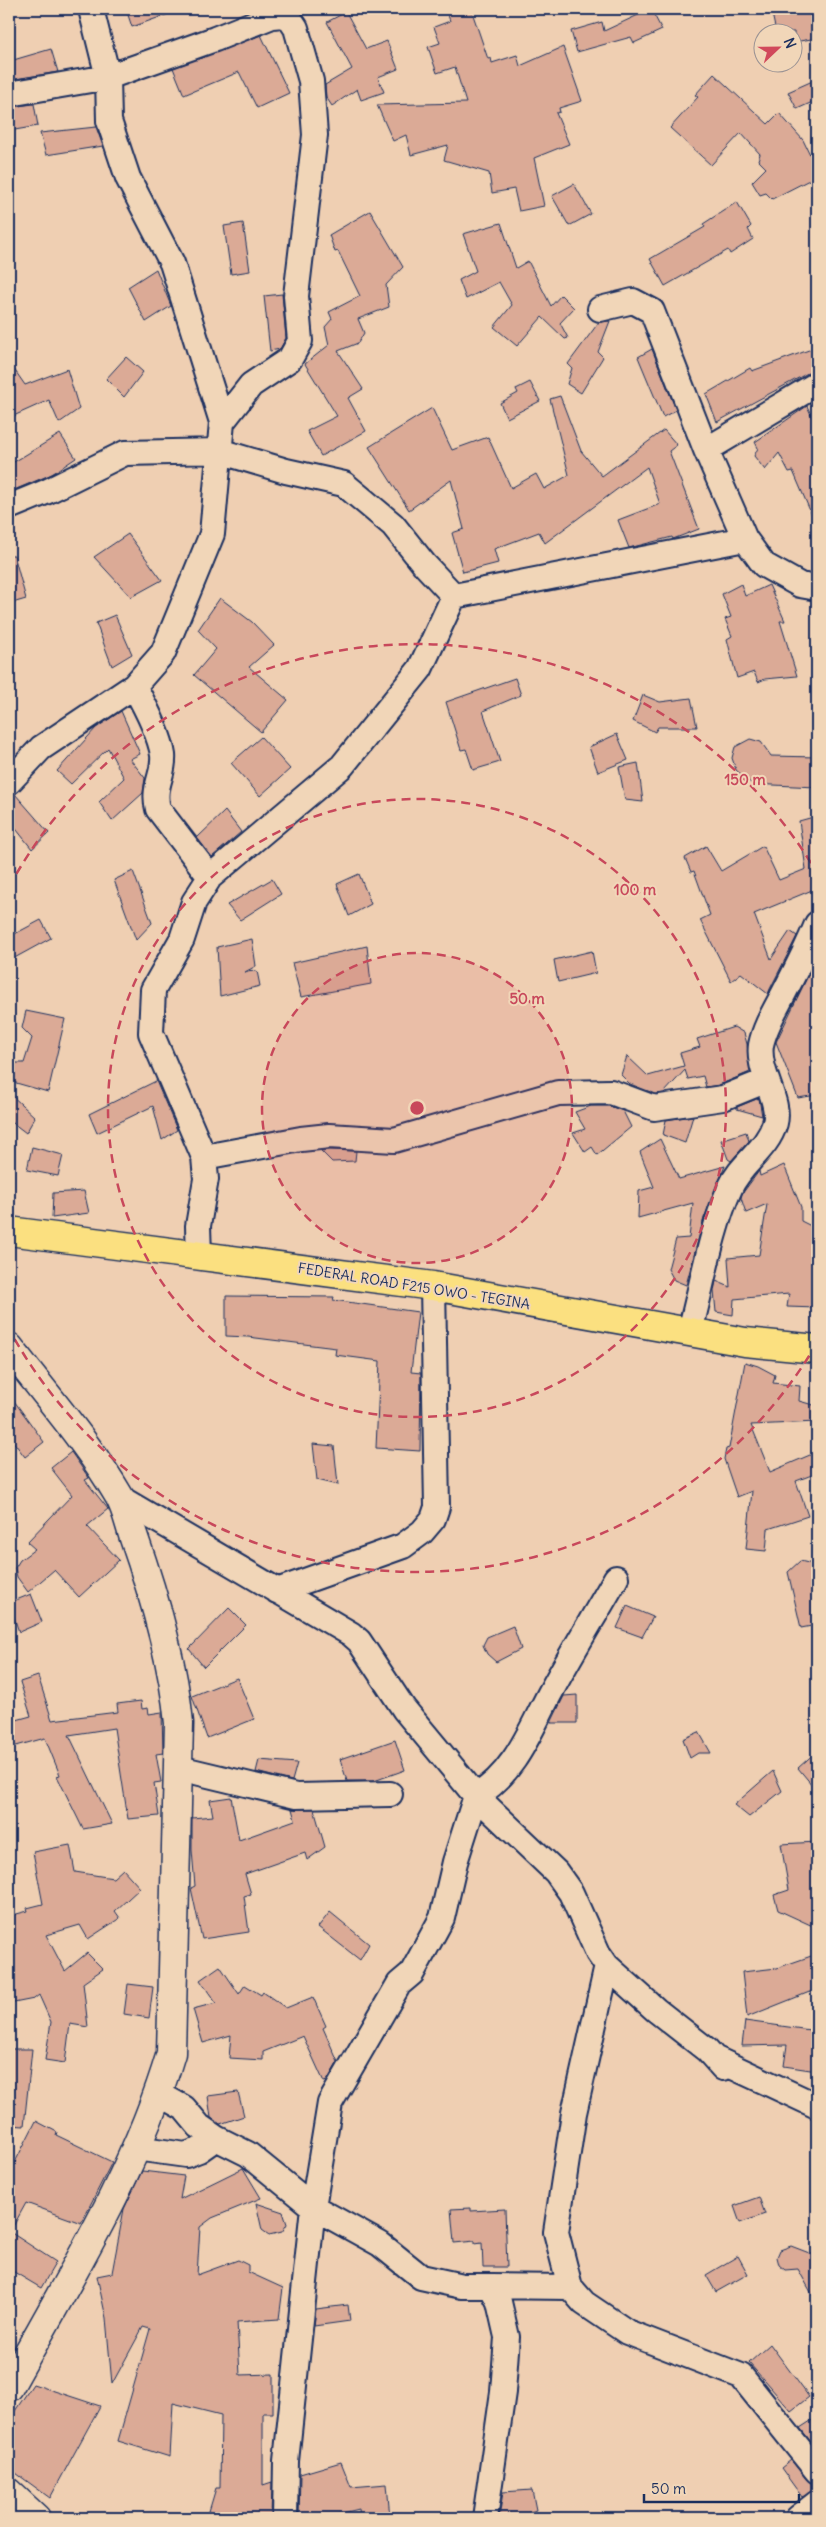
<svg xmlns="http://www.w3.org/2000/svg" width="826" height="2527" viewBox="0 0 826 2527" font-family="Delius,sans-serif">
	<rect width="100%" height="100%" fill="#efcfb2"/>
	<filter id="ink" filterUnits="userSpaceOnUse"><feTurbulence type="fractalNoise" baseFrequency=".02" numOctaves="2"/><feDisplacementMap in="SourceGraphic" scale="10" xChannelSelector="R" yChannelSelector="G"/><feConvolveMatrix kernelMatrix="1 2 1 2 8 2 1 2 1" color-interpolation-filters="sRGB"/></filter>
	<g filter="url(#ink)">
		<!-- building -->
		<path fill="#dbaa96" stroke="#1b2f5e" d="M126 9H176L177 11 132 27Z
			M446 9H471L488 59 491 58 492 63 517 55 520 66 563 47 582 101 559 108 560 112 556 113 569 144 534 158 544 206 519 211 514 189 492 193 489 173 444 160 448 145 411 155 406 135 393 141 377 105 466 103 455 67 437 73 428 47 440 43 434 27 450 21Z
			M651 9 662 30 634 43 631 37 577 52 571 31 602 22 604 31Z
			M771 9H817V38L794 42V32H776Z
			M346 12 366 49 387 41 398 69 378 77 384 92 361 100 357 89 332 106 326 97 325 85 352 69 327 22Z
			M261 35 289 93 257 108 239 72 184 95 173 68Z
			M51 49 58 72 15 79 10 61Z
			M714 74 768 124 779 113 803 140 817 169V176L772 199 766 193 760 195 752 182 766 168 758 160 760 154 741 133 711 165 670 128 698 97 695 95Z
			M817 79V100L797 109 788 92Z
			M34 104 38 126 9 131V107Z
			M96 127 103 146 46 155 40 133Z
			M574 184 591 214 569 226 552 196Z
			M737 202 751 226 748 229 753 239 730 254 728 250 665 286 650 259 705 227 703 224Z
			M370 211 403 267 386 285 389 307 358 319 364 333 358 343 338 351 363 389 348 398 366 431 321 456 307 431 337 416 305 364 329 345 325 327 332 319 329 312 360 296 338 251 335 252 329 235Z
			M243 223 250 271 231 274 224 226Z
			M501 223 516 268 528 261 551 306 561 295 574 308 560 323 568 338 565 339 542 317 517 346 494 327 512 305 499 282 466 299 459 280 476 271 463 234Z
			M156 269 171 306 146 322 128 287Z
			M282 294 286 338 280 349 270 351 264 296Z
			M610 321 598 352 603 357 581 393 567 384 572 368 568 364 599 322Z
			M817 347V368L717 422 706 394 750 368 752 371Z
			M652 349 676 410 663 417 638 357Z
			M126 357 143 372 124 397 106 379Z
			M9 362 25 385 67 369 79 409 59 423 49 400 9 418Z
			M530 382 540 401 507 418 500 403 518 393 516 389Z
			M560 396 581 451 602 476 664 430 677 445 669 451 699 529 673 539 672 537 629 548 618 520 660 504 647 467 545 543 539 532 494 549 498 563 463 572 452 533 464 529 451 480 409 510 369 447 432 408 452 450 488 437 511 488 536 474 544 489 569 475 550 399Z
			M807 406 817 427V527L793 471 789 472 779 453 765 470 754 456 758 448 755 442Z
			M60 434 76 458 52 474 14 490 9 481V465Z
			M128 534 162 580 131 597 94 557Z
			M9 555H14L26 599 9 604Z
			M741 584 745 596 769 585 785 621H780L797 676 765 679 758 682 754 672 737 678 727 639 732 636 725 619 731 617 722 594Z
			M220 598 252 622 274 645 249 667 288 700 261 732 194 675 216 649 198 630Z
			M115 615 132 654 112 666 96 623Z
			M515 678 521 695 483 711 500 762 473 770 466 749 461 750 446 702Z
			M643 695 660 702 691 698 697 727H658L655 732 633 721Z
			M121 711 140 754 130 759 145 778 143 793 112 821 99 802 124 778 108 748 71 784 57 771 96 728Z
			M617 734 628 760 598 772 589 747Z
			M261 737 290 769 260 796 231 763Z
			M750 739 761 742 771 756 817 757 816 787 752 784 736 770 732 758 735 747Z
			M638 763 643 802 625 800 619 767Z
			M15 794 49 833 32 849 9 820V795Z
			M225 811 241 832 212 857 197 838Z
			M817 816V888L754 914 771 959 790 931 797 936 770 989 768 994 741 973 731 981 700 920 710 915 694 871 691 872 685 858 706 846 721 871 763 846 779 880 806 869 799 821Z
			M133 871 152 923 136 940 114 880Z
			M359 874 371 904 349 916 337 884Z
			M272 879 281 894 240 920 227 905Z
			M41 920 51 938 9 961V937Z
			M252 939 256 966 245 972 257 971 260 986 220 996 217 947Z
			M367 946 371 984 301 997 292 963Z
			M592 951 596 973 558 982 554 960Z
			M817 957V1095L798 1098 776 1042Z
			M26 1011 65 1019 48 1092 9 1081 11 1063H24L32 1038 22 1028Z
			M734 1027 744 1033 747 1044 750 1072 719 1085 706 1087 703 1076 688 1079 685 1070 664 1093 656 1094 630 1084 621 1075 627 1056 648 1076 684 1066 680 1053 700 1047 697 1039Z
			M156 1081 177 1130 162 1140 153 1106 97 1133 89 1114Z
			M9 1093 35 1117 26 1133 9 1120Z
			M759 1098 762 1116 737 1109V1107Z
			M591 1106H609L623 1111 631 1127 597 1155 592 1147 585 1152 573 1133 585 1129 575 1112Z
			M693 1116 685 1143 663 1135 666 1120Z
			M746 1132 749 1141 731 1161 728 1159 721 1140Z
			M660 1139 679 1179 725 1166 704 1218 686 1285 674 1280 668 1269 676 1239 689 1238 693 1203 638 1218 639 1191 654 1187 640 1152Z
			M32 1147 63 1155 58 1176 27 1170Z
			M329 1150 356 1151 355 1161 332 1162 321 1151Z
			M784 1165 801 1207V1221L817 1229V1308L787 1307 789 1294 734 1299 733 1315 716 1312 714 1291 716 1281 730 1287 728 1258 759 1255 767 1204 746 1213 741 1198 742 1194 759 1171 760 1176Z
			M84 1191 89 1213 52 1218 53 1193Z
			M226 1296 334 1297 333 1300 418 1312 411 1372 421 1373 420 1451 376 1448 380 1361 335 1355 336 1348 248 1337 226 1336Z
			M745 1362 758 1366 775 1375 773 1383 800 1386 799 1401 817 1406V1422L751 1425 770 1472 817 1452V1473L796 1481 808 1516 768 1529 766 1551 746 1549 752 1491 737 1497 724 1459 726 1449 729 1448Z
			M9 1394 44 1442 25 1457 9 1436Z
			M313 1444 334 1446 338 1485 317 1480Z
			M71 1452 89 1478 85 1480 108 1509 87 1526 119 1560 79 1597 54 1570 28 1592 17 1577 15 1568 20 1560 35 1549 27 1542 72 1495 51 1468Z
			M800 1561 817 1565V1625L801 1628 788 1572Z
			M31 1594 42 1622 19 1632 9 1603Z
			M627 1606 653 1617 642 1637 617 1628Z
			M229 1608 246 1625 204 1667 189 1649Z
			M513 1626 521 1649 496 1662 487 1654 483 1645 487 1637Z
			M38 1676 52 1720 118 1712 117 1704 141 1701 142 1709 148 1708 149 1714 162 1712 163 1753 156 1754 161 1782 154 1783 159 1816 128 1819 114 1728 69 1735 112 1824 83 1829 57 1776 60 1775 45 1738 9 1748V1722L31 1716 20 1682Z
			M237 1678 254 1719 207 1738 192 1696Z
			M577 1695V1723H551L564 1696Z
			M699 1732 711 1753H698L690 1758 683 1739Z
			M395 1740 405 1770 374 1781H347L340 1759Z
			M817 1751V1791L798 1768Z
			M259 1760 297 1763 292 1781 256 1772Z
			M773 1771 782 1791 749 1817 734 1805Z
			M231 1797 239 1840 295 1820 292 1809H314L325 1847 307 1860 305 1853 245 1874 251 1894 244 1896 249 1932 202 1939 191 1888 195 1886 192 1850V1818L213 1816 210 1800Z
			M817 1842V1928L778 1910 774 1895 789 1890 781 1844Z
			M70 1845 75 1872 113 1878 123 1869 140 1888 115 1911 120 1918 88 1939 80 1925 46 1935 65 1971 87 1953 103 1969 83 1983 88 2027 70 2024 65 2063 45 2060 51 2022 39 1995 34 1999 9 2004V1916L28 1911 27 1908 43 1904 33 1852Z
			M330 1912 369 1944 360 1960 318 1927Z
			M817 1954V1989L747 2017 742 1972 777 1968Z
			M220 1966 239 1994 245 1985 261 1995 263 1992 286 2008 313 1997 326 2026 323 2028 338 2062 327 2081 324 2082 303 2036 263 2052V2060L229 2058 231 2035 203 2043 193 2009 216 2003 200 1980Z
			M128 1984 153 1987 149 2018 124 2014Z
			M745 2021 817 2031V2071L784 2066 787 2045 742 2046Z
			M9 2049H32L24 2126 9 2125Z
			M238 2092 244 2116 220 2124 211 2118 208 2096Z
			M36 2121 57 2132 56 2135 112 2162 81 2223 26 2203 10 2232 56 2262 41 2288 9 2269V2174Z
			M243 2168 261 2198 212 2218 200 2227 197 2275 238 2260 248 2265V2272L283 2288 279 2319 237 2322 240 2375 273 2374V2413H263V2485L272 2482 271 2518H207L216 2488H220L221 2415 173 2403 170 2457 118 2441 150 2329 143 2327 112 2384 106 2318 97 2276 112 2273 124 2209 142 2171 184 2176 180 2199Z
			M759 2197 765 2214 740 2223 734 2206Z
			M256 2203 283 2212 287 2224 282 2232 269 2235 262 2230Z
			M471 2208V2211L505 2209 507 2267H483L482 2243 475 2244V2241L454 2243 451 2209Z
			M791 2246 817 2256V2303L798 2269 785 2270 779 2265 777 2257 780 2250Z
			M738 2256 748 2274 716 2292 706 2275Z
			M348 2305 350 2321 314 2326 316 2309Z
			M770 2344 809 2397 791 2411 749 2363Z
			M33 2384 100 2406 50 2498 9 2468V2420Z
			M817 2417V2449L800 2428Z
			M791 2460 807 2480 817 2484V2490L802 2497 781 2468Z
			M341 2462 351 2487 387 2484 390 2518H360L359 2509 322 2518H299L300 2474Z
			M532 2490 536 2510 526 2514 528 2518H499L503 2492Z"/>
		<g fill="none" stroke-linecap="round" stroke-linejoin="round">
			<!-- minor casing -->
			<g stroke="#1b2f5e" stroke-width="28">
				<path id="minor" d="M91 9 108 77 109 121 128 178 172 263 222 422
					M9 94 108 77 215 39 272 16 284 15 290 19 296 28 311 81 315 135 296 296 300 341 290 359 251 385 222 422 212 534 163 653 134 686 41 748 9 782
					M600 309 633 301 652 311 706 450 745 539 764 565 800 585 817 588
					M706 450 817 384
					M9 507 48 491 125 453 219 451 286 471 344 484 393 525 424 564 454 596 745 539
					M134 686C144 704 160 735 163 755 165 774 152 786 158 809L210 877
					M204 1157 301 1139 329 1136 394 1140 558 1093 611 1092 654 1108 723 1098 765 1081
					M199 1255 198 1226 206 1179 204 1157 151 1033 153 990 182 939 194 902 210 877 342 766 420 669 454 596
					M690 1331C702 1286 711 1230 730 1188 741 1163 767 1150 775 1123 781 1101 757 1071 761 1045 765 1025 777 1007 786 989 797 968 808 946 817 924
					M120 1498 351 1634 359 1641 404 1709 476 1796 556 1872 571 1893 598 1953 607 1966 656 2010 707 2050 723 2068
					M277 1591 403 1546 422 1532 433 1519 437 1507 433 1286
					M179 1768 296 1796 390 1794
					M607 1966 574 2113 556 2232 570 2287 584 2303 627 2332 741 2376 817 2471
					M716 2059 817 2106
					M159 2094 184 2108 199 2126 216 2138 248 2154 313 2207 380 2244 421 2277 462 2286H491L499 2302 507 2337 503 2392 485 2518
					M135 2148 186 2155 199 2150 216 2138
					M491 2286 570 2287
					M285 2518 286 2461 313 2207 330 2103 399 1984 412 1973 442 1918 455 1862 476 1796C514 1774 530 1731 549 1695 570 1655 594 1617 616 1578
					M798 2518 817 2503"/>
			</g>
			<!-- tertiary casing -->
			<g stroke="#1b2f5e" stroke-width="31">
				<path id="tertiary" d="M9 1347C46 1395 88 1443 119 1496 126 1508 129 1523 133 1535 154 1595 173 1660 179 1723L171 2053C136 2172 68 2280 9 2387
					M9 2493 36 2518"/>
			</g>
			<!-- primary casing -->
			<g stroke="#1b2f5e" stroke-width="31">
				<path id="primary" d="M9 1231 433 1286 745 1342 817 1349"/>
			</g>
			<!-- minor -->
			<use href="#minor" stroke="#f1d6b8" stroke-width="24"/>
			<!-- tertiary -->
			<use href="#tertiary" stroke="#f1d6b8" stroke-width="28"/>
			<!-- primary -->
			<use href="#primary" stroke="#fbe080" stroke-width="28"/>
		</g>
	</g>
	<!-- distance rings -->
	<circle cx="417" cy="1108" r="155" fill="#c8485b" fill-opacity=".12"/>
	<g fill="none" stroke="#c8485b" stroke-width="2.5" stroke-dasharray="9 6">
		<circle cx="417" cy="1108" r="155"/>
		<circle cx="417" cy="1108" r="309"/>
		<path d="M817 1343A464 464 0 0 1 9 1329M9 887A464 464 0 0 1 817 873"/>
	</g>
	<g text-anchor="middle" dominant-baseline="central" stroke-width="4" stroke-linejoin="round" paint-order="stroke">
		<!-- street labels -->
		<g font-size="14" fill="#1b2f5e" stroke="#f1d6b8">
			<text transform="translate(414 1286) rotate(9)">FEDERAL ROAD F215 OWO - TEGINA</text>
		</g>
	</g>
	<circle cx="417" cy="1108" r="8" fill="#c8485b" stroke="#f1d6b8" stroke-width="2.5"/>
	<g font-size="15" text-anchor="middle" font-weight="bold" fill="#c8485b" stroke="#f1d6b8" stroke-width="4" stroke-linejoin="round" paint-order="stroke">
		<text x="745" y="785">150 m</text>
		<text x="635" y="895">100 m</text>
		<text x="527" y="1004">50 m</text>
	</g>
	<!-- margin -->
	<rect width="826" height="2527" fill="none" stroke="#f1d6b8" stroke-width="30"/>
	<rect x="15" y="15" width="796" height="2497" fill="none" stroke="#1b2f5e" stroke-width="2" filter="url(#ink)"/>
	<!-- north arrow -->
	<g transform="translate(778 48) rotate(68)"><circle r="24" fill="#f1d6b8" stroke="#9b9394"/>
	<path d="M0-4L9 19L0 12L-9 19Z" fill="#d1495b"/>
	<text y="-8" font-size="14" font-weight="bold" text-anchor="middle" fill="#1b2f5e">N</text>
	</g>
	<!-- scale -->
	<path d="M644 2494v8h155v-8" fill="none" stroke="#1b2f5e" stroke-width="2.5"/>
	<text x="651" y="2494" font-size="15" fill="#1b2f5e" stroke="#f1d6b8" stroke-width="4" paint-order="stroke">50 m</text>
</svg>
